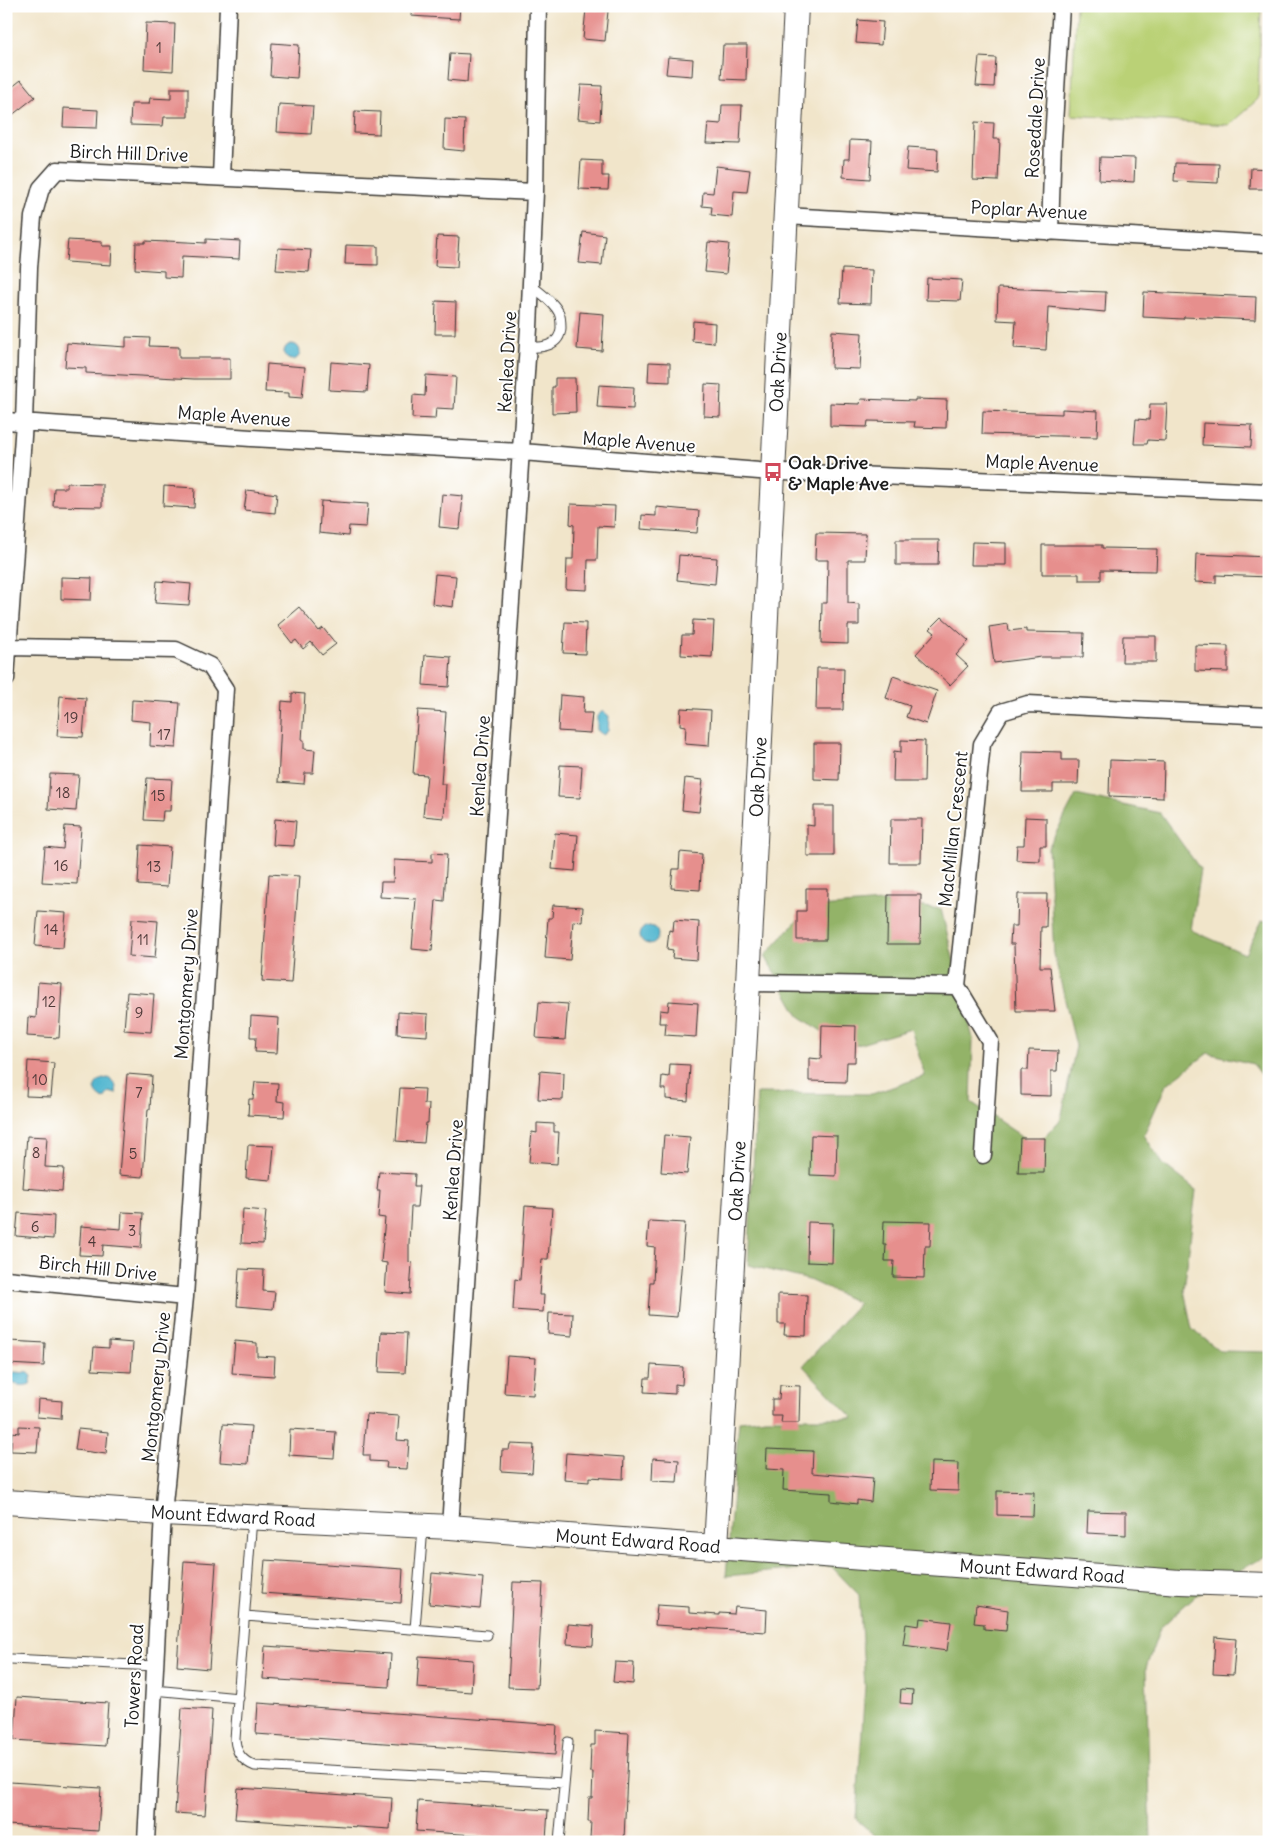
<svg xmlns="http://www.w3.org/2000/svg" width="1275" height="1848" viewBox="0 0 1275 1848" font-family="Delius,sans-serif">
	<rect width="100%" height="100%" fill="#fff"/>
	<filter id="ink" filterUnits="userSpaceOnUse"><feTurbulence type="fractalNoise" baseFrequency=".02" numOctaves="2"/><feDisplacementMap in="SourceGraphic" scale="10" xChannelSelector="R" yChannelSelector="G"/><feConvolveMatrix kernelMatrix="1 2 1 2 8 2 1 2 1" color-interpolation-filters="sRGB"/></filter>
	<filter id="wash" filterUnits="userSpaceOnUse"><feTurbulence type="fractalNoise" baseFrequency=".0096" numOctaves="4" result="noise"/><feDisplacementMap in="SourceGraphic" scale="20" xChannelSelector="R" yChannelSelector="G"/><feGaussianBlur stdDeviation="1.12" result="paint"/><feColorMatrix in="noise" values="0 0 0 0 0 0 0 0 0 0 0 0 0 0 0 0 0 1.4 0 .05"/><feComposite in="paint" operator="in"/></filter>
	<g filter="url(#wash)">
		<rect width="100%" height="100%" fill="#f1e5ca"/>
		<!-- green -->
		<path fill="#bad176" stroke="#6b7649" d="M1076 6H1261L1258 99 1229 125 1071 115Z"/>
		<!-- forest -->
		<path fill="#93b367" stroke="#586842" d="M1076 795 1160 813 1200 869 1191 930 1245 954 1262 921 1269 920V1084L1253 1064 1208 1053 1166 1085 1144 1135 1163 1164 1196 1190 1184 1290 1192 1329 1220 1351 1269 1352V1554L1195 1596 1160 1628 1146 1668 1151 1842H882L856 1819 865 1686 859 1595 831 1566 726 1576 739 1421 766 1418H853L803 1366 859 1303 809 1280 748 1265 757 1093 872 1094 925 1076 911 1029 847 1048 799 1016 765 956 808 908 881 902 941 909 973 1039 971 1102 1036 1146 1061 1119 1076 1046 1054 954 1048 848Z"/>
		<!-- water -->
		<path fill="#50b5cf" stroke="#366876" d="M284 352a8 8 0 1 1 16 0a8 8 0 1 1-16 0Z
			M603 711 609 716 608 731 603 735 597 730V716Z
			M640 935a9 9 0 1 1 18 0a9 9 0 1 1-18 0Z
			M108 1078C115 1082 117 1086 116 1094L109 1092 104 1099C91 1092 92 1080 108 1078Z
			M14 1372 29 1373 32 1376 30 1384C24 1387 14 1385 9 1381L8 1377Z"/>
		<g id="blocks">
			<!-- building -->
			<path fill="#e68f8d" d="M412 6H460L459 19 411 16Z
				M586 9 608 11 605 41 583 39Z
				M858 20 883 22 881 45 856 43Z
				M146 23 175 24 173 71 144 69Z
				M272 43 299 45 297 78 270 76Z
				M723 45H747L746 80 721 79Z
				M450 53 469 54 467 82 448 80Z
				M668 57 693 59 692 76 666 74Z
				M979 57 996 58 994 87 976 86Z
				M21 80 35 97 6 120V92Z
				M581 85 602 86 600 121 578 119Z
				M171 88H188V117H164L163 126 130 125 131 104H149L150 98 171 99Z
				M279 104 313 106 311 134 277 132Z
				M722 105H742L740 144 706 143 708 123 721 124Z
				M64 108 98 110 97 128 63 127Z
				M355 111 380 112 379 134 354 133Z
				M445 119 465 120 464 151 444 149Z
				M975 122 994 123 993 139H1000L998 181 973 180Z
				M850 140 872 141 870 179 843 177 844 159H849Z
				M908 147 938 149 937 172 906 170Z
				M1100 157 1135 158 1134 182 1099 180Z
				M581 160 602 161V176H609L608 190 579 189Z
				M1175 163 1219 164 1218 183 1174 181Z
				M716 166 750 170 747 192 734 191 732 217 711 215 712 207 702 206 703 192 713 193Z
				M1251 168 1269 169V189H1250Z
				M583 232 605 235 602 265 579 263Z
				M437 236 459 237 457 267 435 266Z
				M206 239 240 241 239 259 182 256 181 278 164 277V271L135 269 136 243H145V241L167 242V241L206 243Z
				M68 240 102 242V246H112L111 265 66 262Z
				M708 242 729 244 726 274 705 272Z
				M346 245 378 246V265L345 264Z
				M278 248 311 250 309 272 276 270Z
				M842 269 872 270 871 304 840 303Z
				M927 278 962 280 960 301 926 300Z
				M998 288 1106 292 1105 312 1048 307 1046 350 1014 348 1016 321 997 320Z
				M1144 292 1256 297 1255 320 1184 317 1183 319 1143 317Z
				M436 301 456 302 455 334H435Z
				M580 312 604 314 602 351 577 349Z
				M693 321 715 323 714 343 692 341Z
				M832 331 862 333 860 369 831 368Z
				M126 337 150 338 149 346 179 347V358H230V379H194L86 373V368L65 367 67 343 126 347Z
				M331 362 369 365 367 392 329 390Z
				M649 362 670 363V382L648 381Z
				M267 364 305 367 302 398 289 397V393L265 392Z
				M426 375 456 377 454 409 436 408 435 419 412 418 413 395 425 396Z
				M555 378H575L576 412 552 413V387H555Z
				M705 384 721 385 720 417 704 416Z
				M599 385 634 387 633 409 597 407Z
				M861 399 915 401V399L947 400 946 428 914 427 915 422 868 421 867 427 830 426V403L860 404Z
				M1150 404H1167L1165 441 1148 440 1147 444H1134L1136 419 1149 420Z
				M1062 409 1098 411 1097 437 982 434 983 411 1062 414Z
				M1203 423 1252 425 1251 447 1202 445Z
				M67 483 102 484V507L53 506 54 488H67Z
				M164 486 195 488 194 508 163 506Z
				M247 490 277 494 275 513 244 510Z
				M442 494 463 496 460 529 439 527Z
				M321 501 368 504 366 527 349 526 348 536 319 533Z
				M571 504 615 506 614 527 598 526 597 560H588L587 590 566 589 567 559H573L574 525 570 524Z
				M656 507 699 511 697 533 641 529 642 515 656 516Z
				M816 533 866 534 865 560H848V603L859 604V625H848V644L821 643 822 603H827L828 560H815Z
				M896 540H939L938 565H896Z
				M972 542 1006 543V565H971Z
				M1042 545H1102V548L1157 549 1156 571 1101 570V580H1079V574H1042Z
				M1196 554 1269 557V577L1216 575V583L1195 582Z
				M679 555 717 558 715 584 677 580Z
				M435 574 456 576 453 607 432 604Z
				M61 577 92 578 91 600 61 599Z
				M157 581 191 584 189 605 155 603Z
				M299 607 319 631 323 628 336 644 322 655 311 642 303 649 296 640 292 643 278 625Z
				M942 617 969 641 956 655 968 666 950 685 916 654 935 633 930 629Z
				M693 620 714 621 712 657 681 655 682 635H692Z
				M565 622 586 623 585 654 563 653Z
				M1008 624 1009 631 1026 629V632L1084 633 1083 657H1042L994 663 989 627Z
				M1123 636H1156V662H1122Z
				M1195 645 1228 646V672L1195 671Z
				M425 655 451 657 449 687 423 685Z
				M817 668H844L843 710H816Z
				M893 676 937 691 926 724 906 717 910 706 886 698Z
				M292 693 305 694 302 740H304V749L315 750 313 773H305L304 784 278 782 282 701 292 702Z
				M560 695 584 697 583 713H592L590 733 558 731Z
				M60 696 86 698 83 737 57 736Z
				M132 700 180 703 176 748 150 746 151 722 131 720Z
				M681 708 711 710 709 746 685 744 686 726 680 725Z
				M418 710 446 712 441 784H446L444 818 423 816 427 775 413 774Z
				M901 740 925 741 924 782H893L894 751 901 752Z
				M814 743H840L839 780 814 779Z
				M1023 751 1062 752V760H1079L1078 784H1053V792H1022Z
				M1110 760 1164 762 1163 798 1109 796Z
				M560 765 582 766 580 798 558 797Z
				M50 774 79 775 76 811 48 809Z
				M147 778 172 779 170 811H163L162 821 144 820Z
				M685 778 703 780 699 812 682 810Z
				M814 806H834V856H807V825L814 826Z
				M1025 817 1046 818V846H1040V861L1016 860 1017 845H1024Z
				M275 819 296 821 294 846 273 845Z
				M891 819H922L921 863H890Z
				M65 826 81 827 77 884 42 882 45 847 63 849Z
				M555 833 578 835 575 871 552 869Z
				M140 845 170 847 167 887 138 885Z
				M680 852 702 854 700 890 671 888 673 869H679Z
				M432 853 447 854 444 901 436 900 432 951 412 949 416 899 380 897 381 882H393L394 860 432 862Z
				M269 874 299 876 291 983 262 981Z
				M806 888H827L826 940H797V911H806Z
				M1018 894H1047L1046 927H1041L1040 967H1050L1055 1011H1016L1014 944H1010L1011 926H1017Z
				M888 895H921L920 944H887Z
				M553 905 583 907 582 922 573 921 570 960 545 958 548 918H552Z
				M38 911 66 913 63 948 35 946Z
				M132 919 158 921 155 958 129 956Z
				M674 920 699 922 697 960 672 958 673 950 667 949 669 930 673 931Z
				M38 982 62 984 59 1038 27 1036 28 1017 36 1018Z
				M127 992 154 994 151 1032 124 1030Z
				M669 1001 698 1003 696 1037 665 1035 666 1023H659L660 1010 668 1011Z
				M539 1002 568 1004 565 1040 536 1038Z
				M398 1012 428 1014 427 1036 397 1034Z
				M251 1016 279 1018 277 1053 255 1052 256 1037H250Z
				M822 1025 856 1026 855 1062H847L846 1082 809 1081V1058L821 1059Z
				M1029 1050 1058 1051 1057 1071H1051V1096L1021 1095V1070H1028Z
				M28 1061 54 1063 51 1097 26 1096Z
				M670 1064 690 1065 688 1101 666 1099V1089H661L662 1076 669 1077Z
				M540 1071 564 1073 563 1100 538 1099Z
				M127 1074 152 1076 150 1109H148L143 1177 119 1175Z
				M255 1082 278 1083 277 1101 285 1102 284 1117 248 1115 249 1099H253Z
				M400 1088 425 1089 424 1104H429L428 1123H426L424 1143 396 1141Z
				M537 1123 554 1124V1132H559L557 1164 529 1162 532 1132 537 1133Z
				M664 1135 690 1137 687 1174 661 1172Z
				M811 1135 837 1136 836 1176 810 1175Z
				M27 1136 47 1137 45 1167 64 1168 62 1191 23 1188Z
				M1020 1138H1045L1044 1173H1018Z
				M248 1145 274 1146 271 1180 246 1178Z
				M379 1172 415 1174 414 1186H419L417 1207H411L409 1243V1262L412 1263 410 1294 385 1292 387 1263 381 1262 385 1218 378 1217 380 1190H377Z
				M525 1206 552 1208 548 1259H542L539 1295H544L543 1312 513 1310 515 1279 520 1280Z
				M243 1209 266 1211 263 1244 241 1243Z
				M122 1212 143 1213 141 1248 103 1245 102 1256 79 1255 81 1226 121 1229Z
				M18 1213 54 1216 53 1239 16 1236Z
				M649 1221 685 1223 677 1317 648 1315 650 1282H653L655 1247 647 1246Z
				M884 1221 931 1222 930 1246H925L924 1278 893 1277 894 1261H885L886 1245H883Z
				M808 1222 833 1223 832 1263 807 1262Z
				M239 1269 264 1270 263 1291 275 1292 273 1309 237 1306Z
				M778 1294 807 1295 806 1336 784 1335 785 1324H778Z
				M549 1313 573 1314 572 1336 548 1334Z
				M381 1332 407 1333 405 1373 379 1372Z
				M9 1341 45 1343 44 1366 8 1364Z
				M109 1341 133 1343 131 1372 92 1370 94 1347 109 1348Z
				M235 1341 257 1343V1356L275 1357 274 1376 232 1373Z
				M507 1356 536 1358 533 1395 504 1393Z
				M651 1365 683 1367 682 1385 675 1384V1394L644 1392 645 1378H650Z
				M780 1385 800 1386 799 1423H781L782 1416H772V1399H779Z
				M38 1399 62 1401 61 1419 37 1417Z
				M366 1414 399 1416 397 1440 409 1441 407 1469 386 1468 387 1462 370 1461V1455H363Z
				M223 1424 251 1426 248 1464 220 1462Z
				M19 1426 39 1427 37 1452 11 1451 12 1432 19 1433Z
				M78 1429 108 1432 106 1454 75 1450Z
				M290 1429 336 1432 334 1458 289 1455Z
				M510 1444 534 1445 532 1473 501 1471 502 1450H509Z
				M767 1449 813 1451 812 1473 873 1478 871 1502 857 1500V1504L831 1501V1493L783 1490 784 1470 766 1469Z
				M566 1453 624 1457 623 1479 589 1477V1482L564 1480Z
				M653 1458 679 1460 677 1482 652 1481Z
				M931 1462 959 1463 958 1491 930 1490Z
				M997 1491 1034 1492 1033 1516 997 1515Z
				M1088 1511 1126 1512V1535L1087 1533Z
				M265 1560 403 1569 401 1603 262 1593Z
				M184 1561 216 1563 209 1669 177 1666Z
				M432 1573 483 1578 480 1609 429 1604Z
				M513 1582 543 1583 537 1688 508 1687Z
				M657 1605 689 1607V1613L719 1615V1613L734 1614 735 1607 767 1610 766 1632 655 1625Z
				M976 1605 1008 1610 1006 1631 984 1629V1624L974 1623Z
				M920 1618 951 1622 947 1651 903 1645 906 1624 919 1626Z
				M568 1624 594 1626 593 1646 567 1644Z
				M1215 1637 1236 1639 1233 1675 1213 1674Z
				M265 1646 391 1654 389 1687 263 1679Z
				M419 1656 473 1660 471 1692 417 1688Z
				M615 1662 634 1663 633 1684 613 1682Z
				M901 1689 913 1690 912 1704 900 1703Z
				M17 1697 108 1703 105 1746 14 1740Z
				M258 1703 557 1725 555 1755 256 1734Z
				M182 1708 212 1710 205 1815 175 1813Z
				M595 1731 629 1733 624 1839 590 1838 591 1822H588L589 1798H592L593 1772H590L591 1745H595Z
				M10 1782 101 1788 98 1831 7 1825Z
				M238 1788 392 1798 390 1829 235 1819Z
				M418 1801 548 1810 546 1840 416 1831Z"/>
		</g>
	</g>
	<g filter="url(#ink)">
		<use href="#blocks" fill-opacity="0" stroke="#3c3a36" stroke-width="1"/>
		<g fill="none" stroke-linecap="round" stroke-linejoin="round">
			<!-- lane casing -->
			<g stroke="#3c3a36" stroke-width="11">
				<path id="lane" d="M528 347C542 348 560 346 561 328 561 324 561 317 559 313 554 302 540 293 531 285
					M252 1518 235 1739C236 1753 242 1761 255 1766L564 1783
					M245 1616 487 1635
					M415 1629 423 1527
					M11 1659 155 1666
					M154 1690 239 1698
					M559 1842 568 1742"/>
			</g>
			<!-- street casing -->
			<g stroke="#3c3a36" stroke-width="19">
				<path id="street" d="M221 177 228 6
					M786 216 1269 244
					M1050 232 1053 141 1061 6
					M6 421 251 438 522 452 759 471 1269 492
					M9 647 176 650 210 666 225 689 185 1297 163 1513 146 1842
					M6 679 24 422 29 268 33 217 41 188 57 170 535 192
					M748 983 957 986
					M983 1155 990 1041 957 986 982 744 1001 712 1028 704 1269 716
					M6 1279 185 1297
					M450 1527 529 328 535 192 538 6"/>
			</g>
			<!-- secondary casing -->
			<g stroke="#3c3a36" stroke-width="26">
				<path id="secondary" d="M6 1502 163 1513 450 1527 1180 1582 1269 1585
					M716 1547 748 983 796 6"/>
			</g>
			<!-- lane -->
			<use href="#lane" stroke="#fff" stroke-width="9"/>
			<!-- street -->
			<use href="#street" stroke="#fff" stroke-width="16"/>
			<!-- secondary -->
			<use href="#secondary" stroke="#fff" stroke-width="24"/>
		</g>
	</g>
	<!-- icons -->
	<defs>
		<g id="bus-bare" transform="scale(1.5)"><path d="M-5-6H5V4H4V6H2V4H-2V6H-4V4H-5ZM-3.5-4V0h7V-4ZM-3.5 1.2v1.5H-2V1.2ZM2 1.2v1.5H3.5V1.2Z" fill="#d1495b" stroke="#fff" stroke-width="2.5" paint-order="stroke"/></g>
	</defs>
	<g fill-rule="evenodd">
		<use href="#bus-bare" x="773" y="472"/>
	</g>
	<g text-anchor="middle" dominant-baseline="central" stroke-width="4" stroke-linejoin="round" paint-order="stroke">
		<!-- number labels -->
		<g font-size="15" fill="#4e3938">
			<text x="159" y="47">1</text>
			<text x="71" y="717">19</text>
			<text x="164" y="734">17</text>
			<text x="63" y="792">18</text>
			<text x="158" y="795">15</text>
			<text x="61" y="865">16</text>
			<text x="154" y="866">13</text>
			<text x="51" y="929">14</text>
			<text x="143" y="939">11</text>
			<text x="49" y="1001">12</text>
			<text x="139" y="1012">9</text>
			<text x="40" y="1079">10</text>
			<text x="139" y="1092">7</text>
			<text x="36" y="1152">8</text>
			<text x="133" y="1153">5</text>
			<text x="35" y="1226">6</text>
			<text x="132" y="1230">3</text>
			<text x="92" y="1241">4</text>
		</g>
		<!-- street labels -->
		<g font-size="18" fill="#1c1c1c" stroke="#fff">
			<text transform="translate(1035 118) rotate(-87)">Rosedale Drive</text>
			<text transform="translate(129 153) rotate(2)">Birch Hill Drive</text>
			<text transform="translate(1029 210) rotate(3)">Poplar Avenue</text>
			<text transform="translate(507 362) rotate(-87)">Kenlea Drive</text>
			<text transform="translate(778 372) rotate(-87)">Oak Drive</text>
			<text transform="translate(234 416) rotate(4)">Maple Avenue</text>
			<text transform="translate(639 442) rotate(4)">Maple Avenue</text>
			<text transform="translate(1042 463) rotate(2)">Maple Avenue</text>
			<text transform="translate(480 766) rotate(-86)">Kenlea Drive</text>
			<text transform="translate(758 777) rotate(-87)">Oak Drive</text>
			<text transform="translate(953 829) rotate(-84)">MacMillan Crescent</text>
			<text transform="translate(186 984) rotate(-86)">Montgomery Drive</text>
			<text transform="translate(453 1170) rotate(-86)">Kenlea Drive</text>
			<text transform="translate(737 1181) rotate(-87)">Oak Drive</text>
			<text transform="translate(98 1268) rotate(6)">Birch Hill Drive</text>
			<text transform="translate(156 1387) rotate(-84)">Montgomery Drive</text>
			<text transform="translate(233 1516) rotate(3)">Mount Edward Road</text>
			<text transform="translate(638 1541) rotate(4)">Mount Edward Road</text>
			<text transform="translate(1042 1571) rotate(4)">Mount Edward Road</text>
			<text transform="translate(134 1676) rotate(-87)">Towers Road</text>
		</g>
		<!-- poi labels -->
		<g font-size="18" font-weight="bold" fill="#1c1c1c" stroke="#fff" text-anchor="start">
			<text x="788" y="462">Oak Drive<tspan x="788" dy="21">&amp; Maple Ave</tspan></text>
		</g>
	</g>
	<!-- margin -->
	<rect width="1275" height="1848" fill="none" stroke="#fff" stroke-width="25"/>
</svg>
